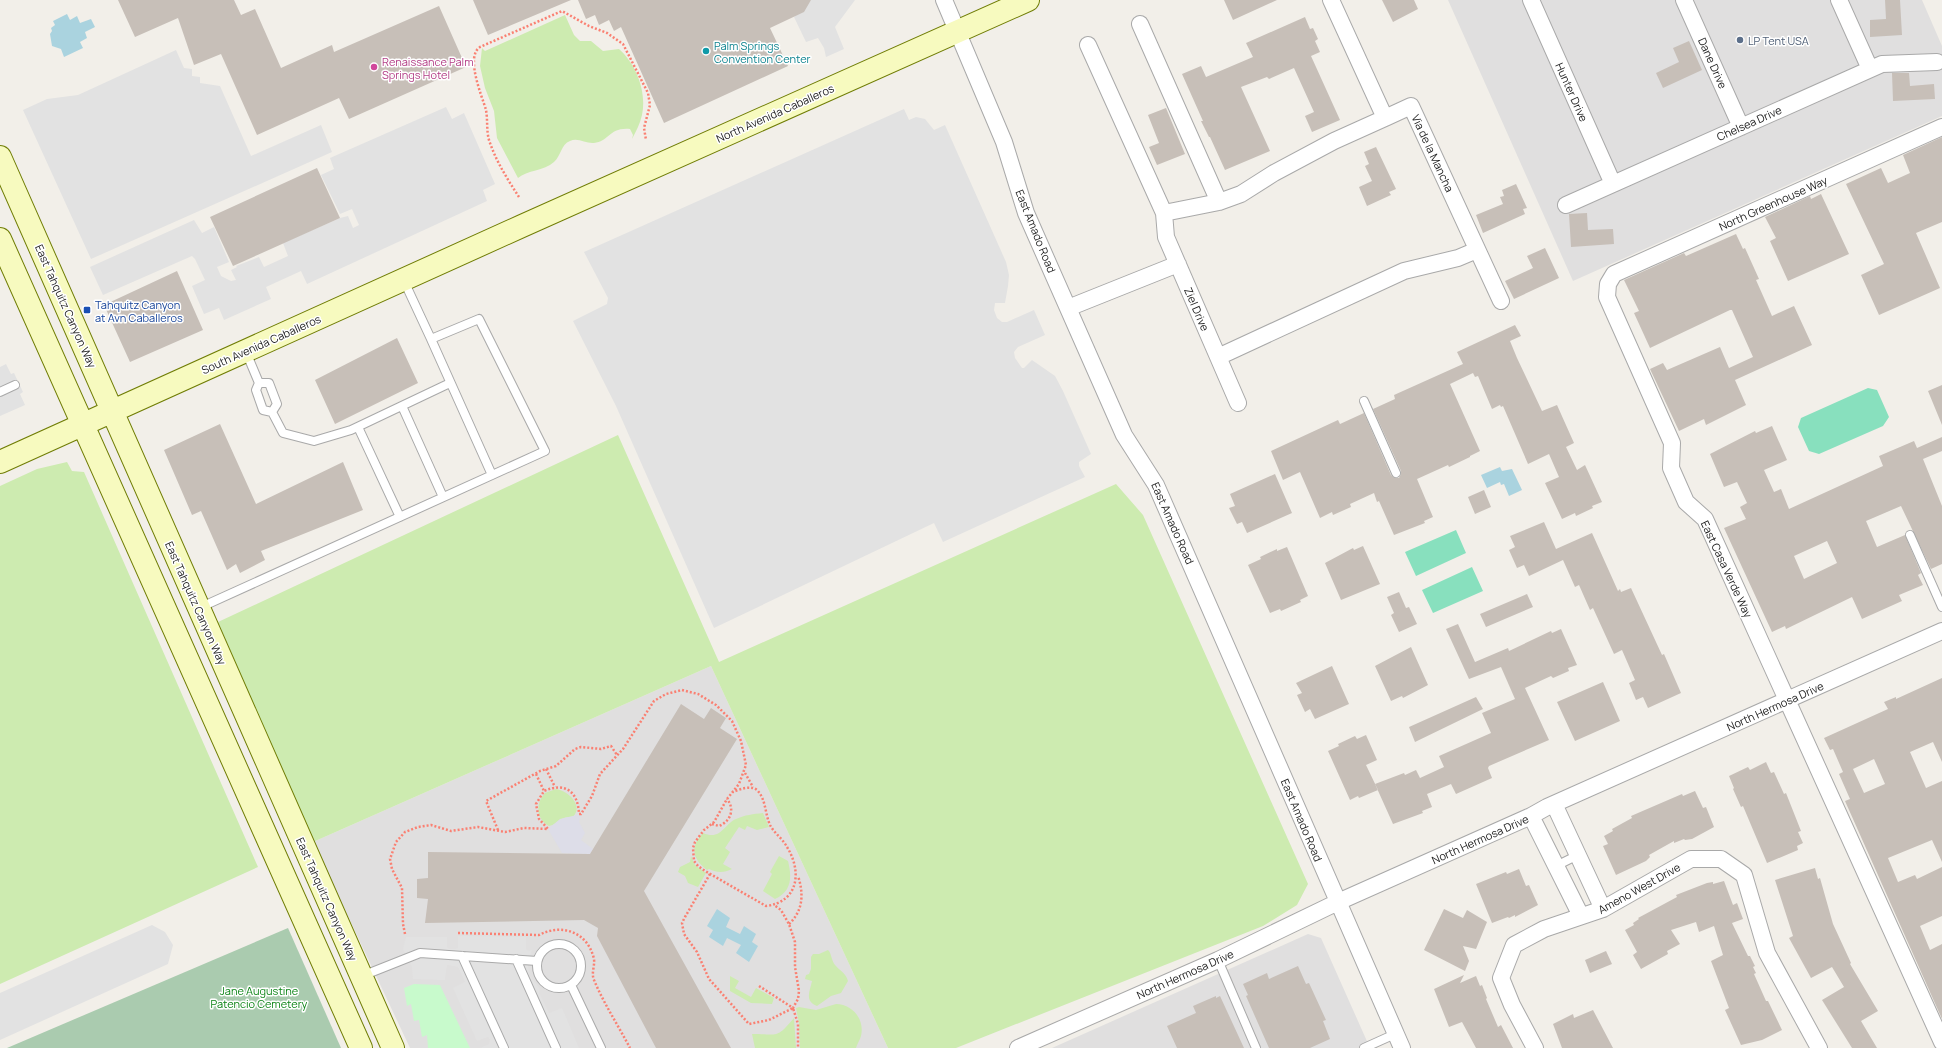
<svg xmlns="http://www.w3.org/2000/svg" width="1942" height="1048" viewBox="0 0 1942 1048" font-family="Manrope,sans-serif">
	<rect width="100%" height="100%" fill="#f2efe9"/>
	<!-- residential -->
	<path fill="#e0dfdf" d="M1448 0H1922L1942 46V116L1573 281Z
		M711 666 888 1048H410L313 842Z
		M1308 934 1321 938 1370 1048H1052Z"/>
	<!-- grass -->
	<path fill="#cdebb0" d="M565 15 574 35 580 41H591L603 51 619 49C636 64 647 92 642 115 640 124 636 131 632 139L633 135 630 129C609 127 609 142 594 143 586 144 578 137 570 141 561 144 561 156 554 162 544 171 527 170 518 178L497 138 494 111 485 88 480 66 482 48 485 51Z
		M618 435 719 662 1116 484 1143 515 1308 884 1297 905 1263 926 956 1048H888L711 666 313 842 218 622Z
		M67 462 72 471 84 472 258 867 0 984V486L37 469Z
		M556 789C568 791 584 805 573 817 559 816 560 823 549 826 536 819 535 804 545 793Z
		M763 813 769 827 757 830 747 826 745 830 739 827 725 848 730 852 723 864 732 869C724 873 717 873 709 869L707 870C693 859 689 848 703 833 721 841 724 824 736 819 745 815 753 814 763 813Z
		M691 856 695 865 706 873 698 887 688 883 685 876 678 872 680 867 690 862Z
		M779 856 788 861C792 877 792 891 775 899L763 891 772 874 770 872Z
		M828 950C832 954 831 960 835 965 840 971 846 973 848 981L841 993 831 996 817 1006C804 1001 810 991 812 981L805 979 806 975 809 974 811 969V957L813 954H819Z
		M730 976 739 981 735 988 751 997 756 988 774 998 772 1004 751 1003 730 991Z
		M836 1004C852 1004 865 1019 861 1036 860 1040 857 1044 856 1048H800L799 1023 796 1008 799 1007 816 1010Z
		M794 1018 796 1048H755L752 1034C779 1034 776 1039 794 1018Z"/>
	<!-- cemetery -->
	<path fill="#aacbaf" d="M288 928 341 1048H7Z"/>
	<!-- park -->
	<path fill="#c8facc" d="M414 984 440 985 470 1048H428L427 1035 422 1037 419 1020 414 1021 411 1004 407 1006 404 988Z"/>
	<!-- pitch -->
	<path fill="#88e0be" d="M1868 388 1877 390 1889 417 1883 426 1819 454 1809 451 1798 427 1801 418Z
		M1456 530 1466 553 1416 576 1405 552Z
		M1472 567 1483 591 1433 613 1422 590Z"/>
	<!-- parking -->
	<path fill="#e2e2e2" d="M811 0H855L835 27 844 49 826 57 824 48 818 38 806 42 794 17Z
		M176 50 184 68 192 69V76L200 77V83L220 86 251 156 321 125 332 152 91 259 23 110 47 99 78 95Z
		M446 107 452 119 464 113 495 184 483 190 487 201 307 284 301 271 266 287 271 299 224 320 219 308 204 314 192 286 205 280 195 259 192 256 103 295 90 267 194 220 202 233 214 227 229 262 217 267 221 276 231 281 236 280 231 270 237 267 236 266 259 257 264 267 288 256 283 243 340 218 348 216 353 228 359 225 352 209 340 214 321 175 334 169 330 158Z
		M904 109 909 120 916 117 925 119 934 130 945 125 1006 262 1009 275 1008 286 1005 303H995L994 310 997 318 1002 322H1007L1034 310 1045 335 1018 347 1014 352 1015 358 1022 368H1024L1032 360 1055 376 1063 391 1091 454 1079 462V466L1085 477 943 542 934 523 714 628 616 406 573 321 607 304 608 298 584 252Z
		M6 364 11 374 14 373 23 392 20 394 25 405 0 416V367Z
		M152 925 165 932 173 945 168 964 0 1040V993Z
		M458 936 526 937V949L528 951 532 950 528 965 529 975 540 989 539 993 549 1013 562 1008 579 1048H480L489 1044 490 1040 488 1037 477 1041 453 988 465 982 458 967 447 965 445 980 413 979 412 967 403 949 406 937H447V947L449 949H456L458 948Z"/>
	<!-- plaza -->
	<path fill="#dddde8" d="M581 814 579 822 585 833 581 840 593 849 590 854 562 853 548 829 560 819Z"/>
	<!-- water -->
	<path fill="#aad3df" d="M67 14 70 20 77 16 80 23 91 19 95 27 85 32 87 38 80 42 83 48 64 57 61 49 52 46 50 34 52 31 51 28 55 25 53 21Z
		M1500 467 1502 471 1512 469 1522 490 1509 496 1504 484 1501 485 1500 482 1487 488 1481 475Z
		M717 909 730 918 726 927 740 934 744 926 756 934 752 942 758 946 749 962 736 953 741 945 727 938 723 946 709 937 713 930 707 926Z"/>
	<!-- building -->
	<path fill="#c7bfb8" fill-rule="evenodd" d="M118 0H234L241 15 255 9 281 68 332 45 334 52 439 6 466 67 349 119 339 98 257 135 221 54 194 65 178 18 135 37Z
		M473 0H571L488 35Z
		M578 0H811L804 12 770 28 788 66 664 123 621 27 614 31 609 20 599 25 595 15 586 19Z
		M1224 0H1277L1233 20Z
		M1382 0H1414L1418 9 1393 22Z
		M1885 0H1900L1902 35 1870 37V20L1886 19Z
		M1305 17 1310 29 1313 28 1318 39 1315 41 1320 52 1311 56 1340 120 1312 132 1305 116 1314 112 1294 68 1269 79 1267 77 1241 87 1270 151 1225 170 1210 137H1209L1201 121H1203L1182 74 1201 66 1206 77 1253 57 1246 43Z
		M1689 41 1702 70 1663 88 1656 73 1679 62 1673 48Z
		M1892 73H1909L1910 86 1934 84 1935 99 1893 101Z
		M1166 108 1185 154 1157 165 1149 147 1159 143 1148 115Z
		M1942 137V222L1916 233 1940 288 1879 315 1861 275 1884 264 1846 184 1881 168 1888 183 1910 173 1903 155Z
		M1376 147 1396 189 1389 192 1391 195 1367 206 1359 187 1372 181 1365 166 1369 164 1364 152Z
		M317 168 340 218 233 266 210 217Z
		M1516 184 1527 208 1523 209 1525 214 1483 233 1476 215 1503 204 1500 197 1504 196 1502 190Z
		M1821 194 1849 254 1788 281 1770 241 1776 238 1765 217 1810 196 1811 199Z
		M1587 213 1588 230 1613 229 1614 244 1571 247 1569 214Z
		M1736 234 1743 249 1745 248 1759 279 1756 280 1772 316 1794 306 1812 345 1735 380 1746 405 1706 425 1704 419 1679 431 1650 369 1663 363 1667 370 1720 347 1729 368 1753 357 1732 310H1730L1650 348 1634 313 1639 311 1624 280 1684 253 1686 256Z
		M1545 248 1559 278 1514 299 1505 281 1533 268 1527 256Z
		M177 271 203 330 130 362 104 305Z
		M1515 325 1521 336 1510 341 1517 358 1542 411 1557 405 1574 443 1566 447 1577 470 1585 465 1602 502 1592 506 1593 508 1576 516 1575 513 1562 519 1545 483 1559 477 1549 454 1528 464 1503 406 1501 407 1500 405 1492 409 1478 376 1475 377 1473 373 1450 384 1480 451 1470 456V457L1449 467 1448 465 1417 479 1433 517 1424 521 1425 523 1394 535 1379 501 1377 502 1374 493 1350 504 1351 507 1333 515 1332 512 1320 518 1300 472 1283 480 1271 451 1338 420 1340 424 1364 413 1391 475 1395 478H1399L1401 474V471L1373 409 1395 399 1394 395 1463 364 1457 352Z
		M397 338 418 383 335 424 315 380Z
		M1942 385V425L1928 391Z
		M220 424 256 504 343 462 363 510 261 551 265 560 240 573 236 564 227 570 201 511 192 515 164 450Z
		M1772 426 1787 460 1764 470 1774 492 1781 489 1789 509 1883 466 1879 456 1914 441 1917 448 1942 437V451L1923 459 1942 506V564L1931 569 1901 506 1866 521 1877 547 1905 535 1921 573 1918 575 1923 585 1899 595 1902 601 1862 619 1852 597 1786 629 1785 626 1772 632 1724 528 1746 519 1740 507 1747 503 1737 482 1724 487 1710 454 1755 431 1756 433ZM1827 541 1837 563 1804 579 1794 556Z
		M1275 474 1292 513 1247 533 1242 522 1237 524 1229 508 1235 506 1230 494Z
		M1484 490 1491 507 1475 514 1468 497Z
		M1544 522 1556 549 1592 533 1618 591 1620 589 1621 592 1631 588 1662 655 1664 654 1681 693 1648 708 1643 697 1636 700 1629 683 1635 680 1622 650 1614 654 1593 608 1590 610 1579 585 1575 587 1563 560 1529 576 1524 565 1517 568 1509 550 1515 547 1510 536Z
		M1363 546 1380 584 1341 600 1325 563 1353 548 1354 550Z
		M1287 547 1308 596 1300 600 1301 602 1281 611 1280 609 1270 613 1248 565 1261 559 1260 557 1277 549V551Z
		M1399 592 1406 608 1409 607 1417 624 1399 632 1391 615 1394 613 1387 597Z
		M1527 594 1533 607 1486 627 1480 614Z
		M1458 624 1475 662 1508 648 1509 651 1551 631 1552 633 1561 629 1577 665 1568 668 1569 671 1553 678 1551 676 1525 688 1549 740 1489 766 1488 768 1492 778 1456 794 1451 784 1427 794 1432 807 1422 811 1423 813 1393 824 1375 784 1404 773 1405 775 1416 770 1420 778 1444 767 1439 756 1491 733 1482 713 1515 699 1501 667 1469 679 1446 629Z
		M1411 647 1428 685 1403 698 1402 696 1391 701 1375 666Z
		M1332 666 1349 704 1315 719 1310 709 1305 712 1297 695 1302 693 1296 683Z
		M1942 678V762L1933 742 1910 752 1926 788 1942 781V862L1932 840 1888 858 1898 882 1915 875 1917 879 1942 867V916L1920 926 1930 950 1942 944V1019L1845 801 1850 799 1839 774 1843 772 1833 749 1830 750 1824 738 1888 709 1884 702 1896 697V699ZM1874 759 1885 784 1864 793 1853 769Z
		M1603 682 1620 721 1575 741 1557 702Z
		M1476 697 1483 709 1415 742 1409 727Z
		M681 704 704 719 711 708 726 718 720 728 737 739 644 891 731 1048H656L597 936 598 928 584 920 425 923 428 899 417 898V879L428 878V852L590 854Z
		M1366 735 1377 760 1366 765 1378 790 1359 798 1358 796 1350 800 1328 751 1339 746 1338 744 1355 736 1357 739Z
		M1766 762 1771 773 1774 772 1784 794 1786 793 1801 831 1798 832 1803 843 1797 846 1798 850 1767 863 1743 806 1741 807 1733 789 1734 788 1729 776 1748 767 1750 770Z
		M1695 791 1703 808 1706 807 1714 827 1692 839 1685 840 1684 839 1674 843V841L1649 855 1650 857 1646 861 1616 875 1603 846 1608 844 1604 836 1613 831 1612 829 1632 818 1631 816 1682 794 1683 796Z
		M1815 868 1818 879 1820 878 1833 924 1851 963 1850 964 1878 1011 1861 1021 1877 1048H1852L1822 1000 1844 987 1832 967 1811 978 1789 938 1793 936 1775 880Z
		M1519 869 1526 886 1529 885 1538 905 1515 917V915L1509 918 1508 917 1492 923 1476 884 1506 872 1507 874Z
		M1724 881 1733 905 1737 903 1743 919 1732 923 1748 956H1750L1755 966 1753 967 1756 973 1754 974 1766 1001H1768L1782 1030 1762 1040 1741 1045 1725 1010 1729 1008 1711 961 1723 955 1714 926 1699 932 1696 922 1671 930 1680 944 1667 951 1668 954 1641 969 1633 955 1637 952 1625 930 1634 925 1633 923 1639 919 1638 918 1677 897 1676 895 1707 883 1713 882V884Z
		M1444 909 1463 918 1467 910 1487 922 1476 949 1463 946 1469 961 1465 971 1424 950Z
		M1606 951 1612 964 1590 973 1585 960Z
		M1298 966 1306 984 1309 983 1326 1020 1323 1021 1330 1039 1310 1048H1269L1246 996 1248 995 1243 984 1267 973 1269 979Z
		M1464 975 1460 983 1476 976 1480 986 1482 985 1487 998 1486 999 1498 1027 1501 1025 1513 1048H1476L1462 1022 1449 1027 1434 989Z
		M1216 996V998L1220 996 1244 1048H1177L1167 1026 1196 1013 1193 1006Z
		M1593 1010 1613 1048H1562L1553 1024 1573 1014 1574 1018Z"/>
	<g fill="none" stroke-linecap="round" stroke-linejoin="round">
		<!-- lane casing -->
		<g stroke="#a9a9a9" stroke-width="10">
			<path id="lane" d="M431 339 492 475
				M246 352 259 383 256 390 263 410 272 412 277 404 269 383H259
				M0 392 15 385
				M1364 401 1396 473
				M402 406 443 497
				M272 412 283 433 314 441 351 430 450 383
				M358 427 400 517
				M1910 535 1942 607
				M199 608 545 451 479 319 431 339 404 281
				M1556 866 1578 855
				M537 966a22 22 0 1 1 44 0a22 22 0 1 1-44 0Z
				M462 956 504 1048
				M516 959 556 1048
				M1218 960 1256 1048
				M362 976 420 953 537 961
				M571 985 601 1048
				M1364 1048 1395 1034"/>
		</g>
		<!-- street casing -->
		<g stroke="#a9a9a9" stroke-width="18">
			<path id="street" d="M944 0 1004 142 1026 213 1124 435 1156 485 1402 1048
				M1331 0 1385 118 1411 106 1501 301
				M1531 0 1613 184
				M1684 0 1741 127
				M1839 0 1870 69
				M1140 24 1219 202
				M1088 45 1164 213 1219 202 1241 194 1274 173 1334 141 1385 118
				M1942 127 1614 274 1608 284 1607 297 1672 443 1671 468 1686 502 1705 519 1942 1042
				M1566 205 1882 64 1937 62
				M1164 213 1166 237 1238 403
				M1068 308 1178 264
				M1218 357 1404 271 1458 258 1477 250
				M1554 804 1603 909
				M1531 816 1581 916
				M1018 1048 1218 960 1338 902 1531 816 1547 807 1942 631
				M1535 1048 1512 1005 1501 978 1514 945 1544 929 1603 909 1691 859H1721L1744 875 1767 953 1819 1048"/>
		</g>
		<!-- secondary casing -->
		<g stroke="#707d05" stroke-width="24">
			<path id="secondary" d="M0 157 393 1048
				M0 239 361 1048
				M0 462 522 226 1028 0"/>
		</g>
		<!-- path -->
		<path stroke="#fa8072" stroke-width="2.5" stroke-dasharray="2 2" stroke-linecap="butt" d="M519 197C508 180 497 163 490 143 486 133 488 121 486 110 482 96 465 57 480 47L562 11 589 26 607 33 623 44 648 93 650 105 644 128 646 140
			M546 769 555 787
			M745 773 753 787
			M536 774 544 791
			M712 824 719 826C731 821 735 809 727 799
			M498 830 486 801 540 771 556 766 575 749 581 747 601 749 611 746 617 755
			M710 874 685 917 682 923 684 934 697 952 709 979 749 1024 769 1020 793 1008 798 1024V1048
			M789 924C803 911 804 894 798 876
			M458 933 539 935C562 923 588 932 594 959 595 966 591 973 594 980 604 1004 618 1025 630 1048
			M405 934 403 924 402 888 392 869 390 859 396 842 405 832 418 827 431 825 451 831 478 827 505 832 524 828 548 829 539 819 536 804 544 791C565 782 578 791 579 814H581L592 796 600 774 623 749 654 701 666 694 682 690 698 694 716 705 732 721 741 741 746 765 739 784 727 799 714 822 704 830 695 842 693 848 694 861 698 866 705 871 766 906C799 902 802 871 787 847 783 839 774 833 770 825 765 814 766 799 757 790 751 785 740 789 733 792
			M759 986 793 1008 798 999 799 991 795 967V942L789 924 781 910 774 905"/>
		<!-- lane -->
		<use href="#lane" stroke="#fff" stroke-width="8"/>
		<!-- street -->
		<use href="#street" stroke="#fff" stroke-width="16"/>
		<!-- secondary -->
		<use href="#secondary" stroke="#f7fabf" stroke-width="22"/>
	</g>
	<!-- markers -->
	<circle fill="#5c6f8a" stroke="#fff" stroke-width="1.5" cx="1740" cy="40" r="4"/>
	<circle fill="#0f9aa8" stroke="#fff" stroke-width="1.5" cx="706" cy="51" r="4"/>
	<circle fill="#d1479c" stroke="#fff" stroke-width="1.5" cx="374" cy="67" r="4"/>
	<rect fill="#1a4fb4" stroke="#fff" stroke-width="1.5" x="83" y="306" width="8" height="8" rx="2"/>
	<g text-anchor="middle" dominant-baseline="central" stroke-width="3" stroke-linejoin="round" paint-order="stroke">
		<!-- service labels -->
		<g font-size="11" fill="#4e5e75" stroke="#fff" text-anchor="start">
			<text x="1748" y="40">LP Tent USA</text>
		</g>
		<!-- culture labels -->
		<g font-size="11" fill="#0d838f" stroke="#fff" text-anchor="start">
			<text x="714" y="45">Palm Springs<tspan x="714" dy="13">Convention Center</tspan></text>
		</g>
		<!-- hotel labels -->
		<g font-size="11" fill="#b23c85" stroke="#fff" text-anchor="start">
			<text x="382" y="61">Renaissance Palm<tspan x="382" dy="13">Springs Hotel</tspan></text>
		</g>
		<!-- street labels -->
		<g font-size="11" fill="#222" stroke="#fff">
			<text transform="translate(1713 63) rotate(66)">Dane Drive</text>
			<text transform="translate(1572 92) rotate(66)">Hunter Drive</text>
			<text transform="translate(775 113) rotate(-24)">North Avenida Caballeros</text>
			<text transform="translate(1749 123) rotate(-24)">Chelsea Drive</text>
			<text transform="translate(1433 153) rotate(65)">Via de la Mancha</text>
			<text transform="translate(1773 203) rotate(-24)">North Greenhouse Way</text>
			<text transform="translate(1036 231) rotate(68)">East Amado Road</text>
			<text transform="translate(66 306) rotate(66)">East Tahquitz Canyon Way</text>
			<text transform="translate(1197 309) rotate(67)">Ziel Drive</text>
			<text transform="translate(261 344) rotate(-24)">South Avenida Caballeros</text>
			<text transform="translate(1173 523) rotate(66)">East Amado Road</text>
			<text transform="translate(1727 569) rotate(65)">East Casa Verde Way</text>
			<text transform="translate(196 603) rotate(66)">East Tahquitz Canyon Way</text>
			<text transform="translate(1775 706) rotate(-24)">North Hermosa Drive</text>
			<text transform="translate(1302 820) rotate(67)">East Amado Road</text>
			<text transform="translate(1480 839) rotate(-24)">North Hermosa Drive</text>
			<text transform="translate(1639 888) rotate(-29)">Ameno West Drive</text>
			<text transform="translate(327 899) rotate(66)">East Tahquitz Canyon Way</text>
			<text transform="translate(1185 974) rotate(-24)">North Hermosa Drive</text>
		</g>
		<!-- transit labels -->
		<g font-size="11" fill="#164399" stroke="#fff" text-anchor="start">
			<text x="95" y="304">Tahquitz Canyon<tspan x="95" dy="13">at Avn Caballeros</tspan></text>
		</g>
		<!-- park labels -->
		<g font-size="11" fill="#0c8416" stroke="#fff">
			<text x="259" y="990">Jane Augustine<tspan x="259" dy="13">Patencio Cemetery</tspan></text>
		</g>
	</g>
</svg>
